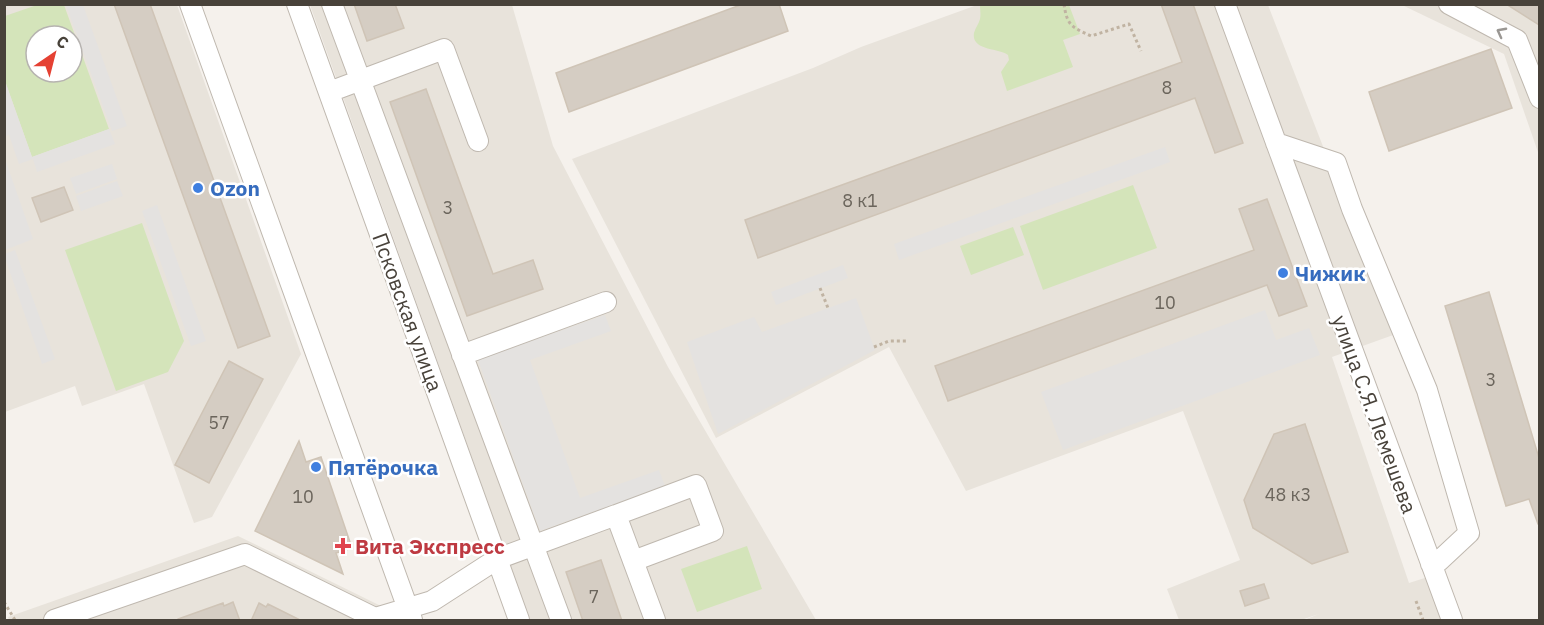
<svg xmlns="http://www.w3.org/2000/svg" width="1544" height="625" viewBox="0 0 1544 625" font-family="'IBM Plex Sans',sans-serif">
	<rect width="100%" height="100%" fill="#f5f1ec"/>
	<!-- residential -->
	<path fill="#e8e3db" fill-rule="evenodd" d="M5 5H177L301 354 212 517 194 523 144 384 82 406 75 386 5 412ZM36 36H72V72H36Z
		M310 5H512L553 146 668 367 816 620H530Z
		M977 5H1268L1396 334 1332 357 1409 583 1431 576 1447 620H1304L1319 614 1301 620H1179L1167 589 1240 560 1183 411 966 491 889 347 716 438 572 159 813 68 861 47Z
		M1402 5H1539V155L1504 54Z
		M238 536 385 608 390 620H9L8 617Z"/>
	<!-- green -->
	<path fill="#d4e4ba" fill-rule="evenodd" d="M37 5H64L109 129 32 157 5 81V16ZM36 36H72V72H36Z
		M980 5H1069L1080 34 1063 40 1073 67 1007 91 1001 72 1009 60 1008 55C999 48 971 51 974 33 975 28 979 24 980 19 981 15 980 9 980 5Z
		M1133 185 1157 248 1043 290 1020 226Z
		M142 223 184 341 168 372 116 391 65 250Z
		M1013 227 1024 255 971 275 960 246Z
		M747 546 762 589 697 612 681 569Z"/>
	<!-- parking -->
	<path fill="#e4e2e0" d="M66 5H83L127 126 112 131Z
		M5 81 32 157 109 129 115 144 37 172 33 159 19 164 9 135 5 136Z
		M1165 147 1170 162 899 260 894 244Z
		M5 159 33 239 5 250H4Z
		M112 164 117 179 76 194 70 178Z
		M117 181 123 196 81 211 76 196Z
		M157 205 206 341 191 346 142 211Z
		M15 250 55 359 42 364 5 258V254Z
		M843 265 848 278 776 305 771 292Z
		M856 298 875 350 718 434 687 342 754 317 762 332Z
		M1265 310 1276 340 1309 328 1320 355 1063 450 1041 392Z
		M605 315 611 331 530 360 580 498 659 470 665 486 540 531 478 360Z"/>
	<!-- building -->
	<path fill="#d5cdc3" stroke="#cfc4b6" stroke-width="1.5" d="M114 4H150L270 336 238 348Z
		M354 4H395L404 28 367 41Z
		M743 4H779L788 31 569 112 556 73Z
		M1161 4H1193L1243 143 1215 153 1195 98 758 258 745 220 1182 62Z
		M1506 4H1539V25Z
		M1491 49 1512 108 1389 151 1369 92Z
		M426 89 493 274 533 260 543 289 467 316 390 102Z
		M64 187 73 210 41 222 32 198Z
		M1267 199 1307 306 1279 316 1267 285 948 401 935 366 1254 250 1239 209Z
		M1489 292 1539 458V524H1538L1529 499 1506 506 1445 306Z
		M229 361 263 379 209 483 175 465Z
		M1305 424 1348 552 1312 564 1253 528 1244 500 1274 434Z
		M299 441 306 462 321 457 352 548 336 553 343 574 255 531Z
		M601 560 622 621H583L566 572Z
		M1264 584 1269 598 1245 606 1240 591Z
		M233 602 240 621H178V619L223 603 224 606Z
		M259 603 266 607 268 604 302 621H251Z"/>
	<g fill="none" stroke-linecap="round" stroke-linejoin="round">
		<!-- minor casing -->
		<g stroke="#bfb8af" stroke-width="22">
			<path id="minor" d="M190 4 412 620
				M297 4 519 620
				M332 4 561 620
				M1225 4 1452 620
				M1449 4 1517 40 1540 98
				M329 92 444 49 478 141
				M1276 143 1336 163 1352 209 1427 390 1469 533 1439 561 1431 564
				M462 355 606 302
				M616 515 696 485 713 531 633 561
				M54 620 245 554 375 618 432 601 497 559 616 515 655 620"/>
		</g>
		<!-- path -->
		<path stroke="#c0b3a2" stroke-width="3" stroke-dasharray="3 3" stroke-linecap="butt" d="M1064 4C1067 26 1072 27 1091 36L1129 24 1141 51
			M820 288 828 308
			M874 347 889 341H906
			M1416 601 1423 620
			M4 602 15 620"/>
		<!-- minor -->
		<use href="#minor" stroke="#fff" stroke-width="20"/>
	</g>
	<!-- one-way arrows -->
	<defs><path id="oneway-chevron" d="M-2-3.5L2.5 0L-2 3.5" fill="none" stroke-width="1.6" stroke-linecap="round" stroke-linejoin="round" transform="scale(1.5)"/></defs>
	<use stroke="#9a9793" href="#oneway-chevron" transform="translate(1501 32) rotate(-152)"/>
	<!-- markers -->
	<g fill="#3f7fe0" stroke="#fff" stroke-width="2">
		<circle cx="198" cy="188" r="6"/>
		<circle cx="1283" cy="273" r="6"/>
		<circle cx="316" cy="467" r="6"/>
	</g>
	<path fill="#e0444e" stroke="#fff" stroke-width="2" d="M340 537h6v6h6v6h-6v6h-6v-6h-6v-6h6z"/>
	<g text-anchor="middle" dominant-baseline="central" stroke-width="5" stroke-linejoin="round" paint-order="stroke">
		<!-- number labels -->
		<g font-size="18" fill="#6b655c">
			<text x="1167" y="87">8</text>
			<text x="860" y="200">8 к1</text>
			<text x="448" y="207">3</text>
			<text x="1165" y="302">10</text>
			<text x="1491" y="379">3</text>
			<text x="219" y="422">57</text>
			<text x="1288" y="494">48 к3</text>
			<text x="303" y="496">10</text>
			<text x="594" y="596">7</text>
		</g>
		<!-- shop labels -->
		<g font-size="21" font-weight="bold" fill="#366cbe" stroke="#fff" text-anchor="start">
			<text x="210" y="188">Ozon</text>
			<text x="1295" y="273">Чижик</text>
			<text x="328" y="467">Пятёрочка</text>
		</g>
		<!-- street labels -->
		<g font-size="21" fill="#48423a" stroke="#fff">
			<text transform="translate(408 312) rotate(70)">Псковская улица</text>
			<text transform="translate(1375 414) rotate(70)">улица С.Я. Лемешева</text>
		</g>
		<!-- health labels -->
		<g font-size="21" font-weight="bold" fill="#be3a42" stroke="#fff" text-anchor="start">
			<text x="355" y="546">Вита Экспресс</text>
		</g>
	</g>
	<!-- border -->
	<rect width="1544" height="625" fill="none" stroke="#48423a" stroke-width="12"/>
	<!-- north arrow -->
	<g transform="translate(54 54) rotate(35)"><circle r="28" fill="#ffffff" stroke="#b6b3b0" stroke-width="1.5"/>
	<path d="M0-4.5L10 22L0 15L-10 22Z" fill="#e54133"/>
	<text y="-9" font-size="16" font-weight="bold" text-anchor="middle" fill="#48423a">С</text>
	</g>
</svg>
